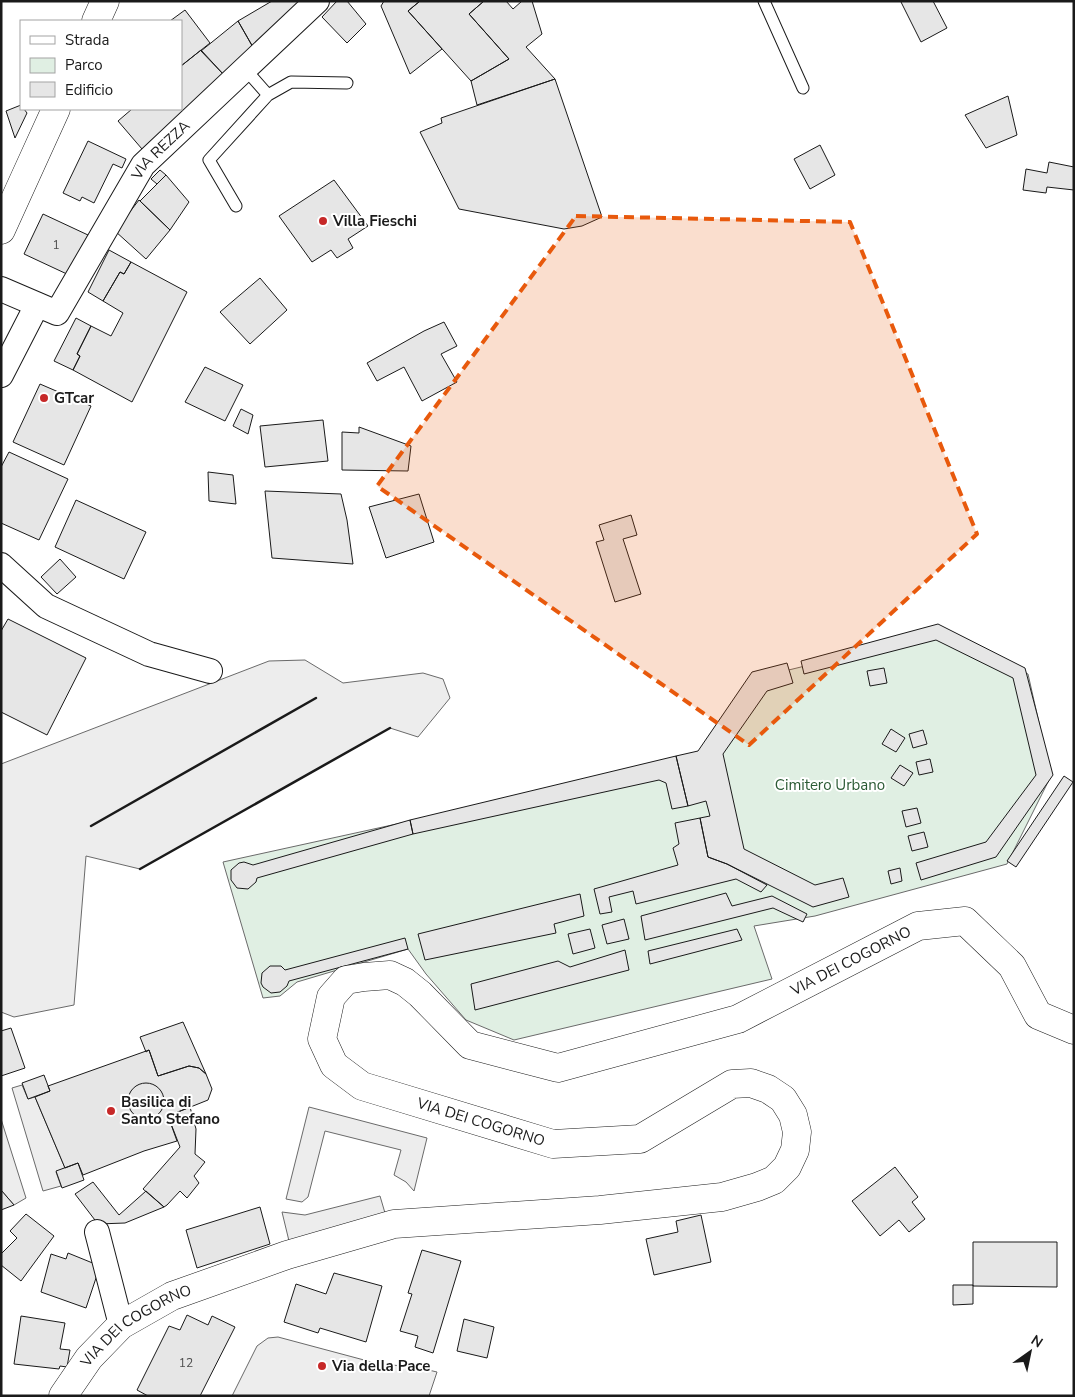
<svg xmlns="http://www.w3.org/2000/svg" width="1075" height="1397" viewBox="0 0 1075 1397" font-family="'Nunito Sans',sans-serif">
	<rect width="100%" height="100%" fill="#fff"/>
	<!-- green -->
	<path fill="#e0efe3" stroke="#6a6a6a" d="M944 632 1028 674 1051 776 1007 864 815 916 754 926 772 979 514 1040 466 1020 426 974 408 949 297 982 280 996 263 998 223 862 698 758 756 678Z"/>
	<!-- parking -->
	<path fill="#ededed" stroke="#6a6a6a" d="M305 660 343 683 423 673 443 679 450 698 418 737 390 728 140 869 86 856 74 1005 14 1017 1 1012V764L269 661Z
		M22 1085 28 1099 35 1097 65 1168 56 1172 61 1186 43 1191 12 1088Z
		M309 1107 427 1138 414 1191 406 1182 394 1175 401 1150 325 1131 308 1197 302 1202 286 1199Z
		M1 1119 26 1198 14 1205 1 1190Z
		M380 1196 385 1213 289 1241 282 1212 305 1215Z
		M278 1337 379 1364 416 1367 437 1372 429 1396H232L257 1346 268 1338Z"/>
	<!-- building -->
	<path fill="#e6e6e6" stroke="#1a1a1a" d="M272 1H306L254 49 238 21Z
		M337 1H347L366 24 347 43 322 17Z
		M384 1H420L408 11 442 49 410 74 381 6Z
		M420 1H484L469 14 509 59 471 81 408 11Z
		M484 1H506L513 9 522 1H532L542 34 526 47 555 79 477 105 471 81 509 59 469 14Z
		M903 1H933L947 28 921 42 901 2Z
		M185 10 210 43 181 66V21H170Z
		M238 21 254 49 224 75 201 51Z
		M201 50 224 75 142 149 118 121 132 109H181V66Z
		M555 79 602 217 582 226 564 229 459 209 420 132 442 123 441 118Z
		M1008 96 1017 135 986 148 965 115Z
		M21 105V109H24L27 113 15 138 6 111Z
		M88 141 126 159 122 168 113 164 94 203 82 197 80 201 63 193Z
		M820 145 835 175 810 189 794 159Z
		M1049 162 1074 167V190L1047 187 1046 193 1023 190 1026 169 1047 173Z
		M160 170 166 175 157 184 151 179Z
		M166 175 189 202 170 230 140 201Z
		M334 180 368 226 348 239 353 248 337 258 331 250 312 262 279 216Z
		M139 200 170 230 146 259 115 231Z
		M43 214 88 235 69 275 24 254Z
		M109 250 131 262 124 274 120 272 103 301 88 292Z
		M131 262 187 292 132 402 73 370 80 356 77 354 91 326 111 336 123 313 103 301 120 272 124 274Z
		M260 278 287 310 250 344 220 312Z
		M76 318 91 326 77 354 80 356 73 370 54 361Z
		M444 322 457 346 441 354 457 382 422 401 404 367 377 381 367 363 424 331Z
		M205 367 243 385 225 421 185 402Z
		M40 384 91 406 64 465 13 442Z
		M241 409 253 415 248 434 233 426Z
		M323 420 328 461 265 467 260 426Z
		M359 427 411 446 408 471 342 470V432L359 433Z
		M9 452 68 479 39 540 1 523V467Z
		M208 472 233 475 236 504 209 501Z
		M265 491 341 494 347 520 353 564 272 558Z
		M419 494 434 542 386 558 369 507Z
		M76 500 146 532 124 579 55 547Z
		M631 515 637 535 623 539 641 594 615 602 596 542 604 540 599 525Z
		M60 559 76 577 57 594 41 577Z
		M8 619 86 658 47 735 1 712V631Z
		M938 624 1025 668 1053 775 996 857 921 880 916 863 986 842 1036 775 1013 678 936 640 804 674 801 661Z
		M787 663 793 683 767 691 723 754 744 849 815 885 843 878 849 897 813 907 727 864 708 857 700 818 710 816 706 801 688 806 676 756 698 751 752 672Z
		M884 668 887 683 870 686 867 671Z
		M891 729 905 738 896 752 882 744Z
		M923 730 927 744 913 748 909 734Z
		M676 756 688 806 672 809 666 783 659 780 413 834 410 820Z
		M930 759 933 772 919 775 916 762Z
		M900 765 913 773 904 786 891 778Z
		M1064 776 1073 782 1016 867 1007 861Z
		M917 808 921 823 906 827 902 811Z
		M700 818 708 857 727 864 767 885 761 892 736 879 636 904 633 891 609 897 612 912 600 914 594 889 678 865 673 848 679 844 675 823Z
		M410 820 413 834 257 878 256 882 248 889 237 888 231 880V870L239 863 244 862 253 865Z
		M924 832 928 847 912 851 908 836Z
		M900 868 902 881 891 884 888 871Z
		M726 893 732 906 772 896 807 914 803 922 773 908 645 940 641 916Z
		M580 894 584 916 554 924 556 933 425 960 418 934Z
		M624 919 629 939 607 944 602 925Z
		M590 929 595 948 573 954 568 934Z
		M737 929 742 940 650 964 648 951Z
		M405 938 408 949 289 981 287 986 280 992 271 993 263 987 261 983 262 973 270 966H281L285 970Z
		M625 950 629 970 475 1010 471 984 558 961 570 967Z
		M183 1022 206 1074 199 1068 189 1066 158 1076 149 1050 146 1052 140 1037Z
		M11 1028 25 1068 1 1076V1031Z
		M149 1050 158 1076 189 1066 199 1068 206 1074 212 1089 208 1100 168 1116 177 1141 144 1151 83 1175 78 1163 65 1168 35 1097 50 1091 48 1086Z
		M44 1075 50 1091 28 1099 22 1083Z
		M128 1101a18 18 0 1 1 36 0a18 18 0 1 1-36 0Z
		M190 1107 196 1129 195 1154 205 1162 194 1176 199 1183 187 1198 180 1191 167 1205 164 1207 143 1189 180 1147 168 1116Z
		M78 1163 84 1180 62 1188 56 1171Z
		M895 1167 918 1197 912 1202 925 1219 909 1232 899 1220 880 1236 852 1201Z
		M93 1182 119 1215 146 1191 164 1207 125 1223 98 1224 75 1194Z
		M1 1190 14 1205 1 1210Z
		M260 1207 270 1244 197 1268 186 1230Z
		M26 1214 54 1236 21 1281 1 1265V1254L17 1238 10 1231Z
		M701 1215 711 1262 654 1275 646 1239 678 1232 676 1221Z
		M973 1242H1057V1287L973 1286Z
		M422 1250 461 1261 433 1353 415 1347 418 1336 400 1331 412 1294 408 1293Z
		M68 1253 100 1266 86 1308 41 1292 51 1254 66 1259Z
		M334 1273 382 1286 366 1342 320 1328 318 1333 284 1322 296 1284 326 1294Z
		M953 1285H973V1304L953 1305Z
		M187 1315 208 1325 212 1316 235 1327 200 1396H148L137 1390 169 1326 180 1330Z
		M21 1316 65 1323 60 1349 70 1350 67 1367 60 1366 59 1369 14 1364Z
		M464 1319 494 1327 487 1358 457 1351Z"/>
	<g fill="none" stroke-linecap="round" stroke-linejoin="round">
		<!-- lane casing -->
		<g stroke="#1a1a1a" stroke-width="13">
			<path id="lane" d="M764 1 803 88
				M245 69 268 95 291 82 347 83
				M236 206 209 160 268 95"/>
		</g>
		<!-- street casing -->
		<g stroke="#1a1a1a" stroke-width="26">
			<g id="street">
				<path id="s1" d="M1 289 57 313 143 165 317 1"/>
				<path d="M1 375 37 305"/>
				<path d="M1 565 46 606 149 654 210 671"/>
				<path d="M97 1232 121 1325"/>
			</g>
		</g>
		<!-- secondary casing -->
		<g stroke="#1a1a1a" stroke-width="29">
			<g id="secondary">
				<path d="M96 21 105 1"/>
				<path d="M1 230 56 109"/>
				<path id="s2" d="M63 1396 89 1358 121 1325 172 1296 287 1255 394 1224 600 1210 722 1197 757 1187 774 1180 787 1167 795 1150 797 1132 793 1115 783 1099 768 1089 751 1083 732 1084 640 1139 553 1144 362 1086 334 1065 322 1039 331 997 346 980 364 977 390 975 405 982 420 994 470 1045 558 1068 738 1019 918 926 965 921 1012 966 1038 1015 1074 1030"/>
			</g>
		</g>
		<!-- lane -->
		<use href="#lane" stroke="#fff" stroke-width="11"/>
		<!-- street -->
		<use href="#street" stroke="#fff" stroke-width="24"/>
		<!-- secondary -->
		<use href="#secondary" stroke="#fff" stroke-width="28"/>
		<!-- wall -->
		<path stroke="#1a1a1a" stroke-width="2.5" d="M91 826 316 698
			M140 869 390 728"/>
	</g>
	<!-- marked area -->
	<path fill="#e8590c" fill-opacity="0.2" stroke="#e8590c" stroke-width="4" stroke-dasharray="10 6" stroke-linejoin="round" d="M576 216 850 222 977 534 749 745 377 486Z"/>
	<!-- markers -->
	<g fill="#c62828" stroke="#fff" stroke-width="2">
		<circle cx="323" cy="221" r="5"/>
		<circle cx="44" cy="398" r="5"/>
		<circle cx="111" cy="1111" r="5"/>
		<circle cx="322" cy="1366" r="5"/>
	</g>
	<g text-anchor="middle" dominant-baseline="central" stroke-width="4" stroke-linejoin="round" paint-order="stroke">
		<!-- number labels -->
		<g font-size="12" fill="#4d4d4d">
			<text x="56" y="245">1</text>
			<text x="186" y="1363">12</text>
		</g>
		<!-- street labels -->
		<g font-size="15" fill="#1a1a1a" stroke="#fff">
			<text stroke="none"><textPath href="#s1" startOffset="255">VIA REZZA</textPath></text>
			<text stroke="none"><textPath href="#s2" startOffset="1994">VIA DEI COGORNO</textPath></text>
			<text transform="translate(481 1122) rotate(17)">VIA DEI COGORNO</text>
			<text stroke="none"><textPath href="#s2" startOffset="104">VIA DEI COGORNO</textPath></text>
		</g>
		<!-- poi labels -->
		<g font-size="15" font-weight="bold" fill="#1a1a1a" stroke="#fff" text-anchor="start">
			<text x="333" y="221">Villa Fieschi</text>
			<text x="54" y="398">GTcar</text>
			<text x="121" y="1102">Basilica di<tspan x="121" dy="17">Santo Stefano</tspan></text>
			<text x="332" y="1366">Via della Pace</text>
		</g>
		<!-- park labels -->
		<g font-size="15" fill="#2b5a34" stroke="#fff">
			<text x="830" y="785">Cimitero Urbano</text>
		</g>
	</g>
	<!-- border -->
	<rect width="1075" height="1397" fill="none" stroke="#1a1a1a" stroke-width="5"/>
	<!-- legend -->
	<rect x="20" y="20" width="162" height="90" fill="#ffffff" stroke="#a3a3a3"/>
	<rect x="30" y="36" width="25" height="8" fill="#ffffff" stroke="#a3a3a3"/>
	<text x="65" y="45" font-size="15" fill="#1a1a1a">Strada</text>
	<rect x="30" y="58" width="25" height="15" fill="#e0efe3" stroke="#a3a3a3"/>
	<text x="65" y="70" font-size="15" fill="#1a1a1a">Parco</text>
	<rect x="30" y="82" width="25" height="15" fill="#e6e6e6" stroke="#a3a3a3"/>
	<text x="65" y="95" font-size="15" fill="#1a1a1a">Edificio</text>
	<!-- north arrow -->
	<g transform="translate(1030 1352) rotate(33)" stroke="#ffffff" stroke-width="4" paint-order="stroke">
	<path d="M0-4L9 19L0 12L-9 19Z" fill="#1a1a1a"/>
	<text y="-8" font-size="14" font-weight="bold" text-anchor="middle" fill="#1a1a1a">N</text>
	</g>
</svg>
